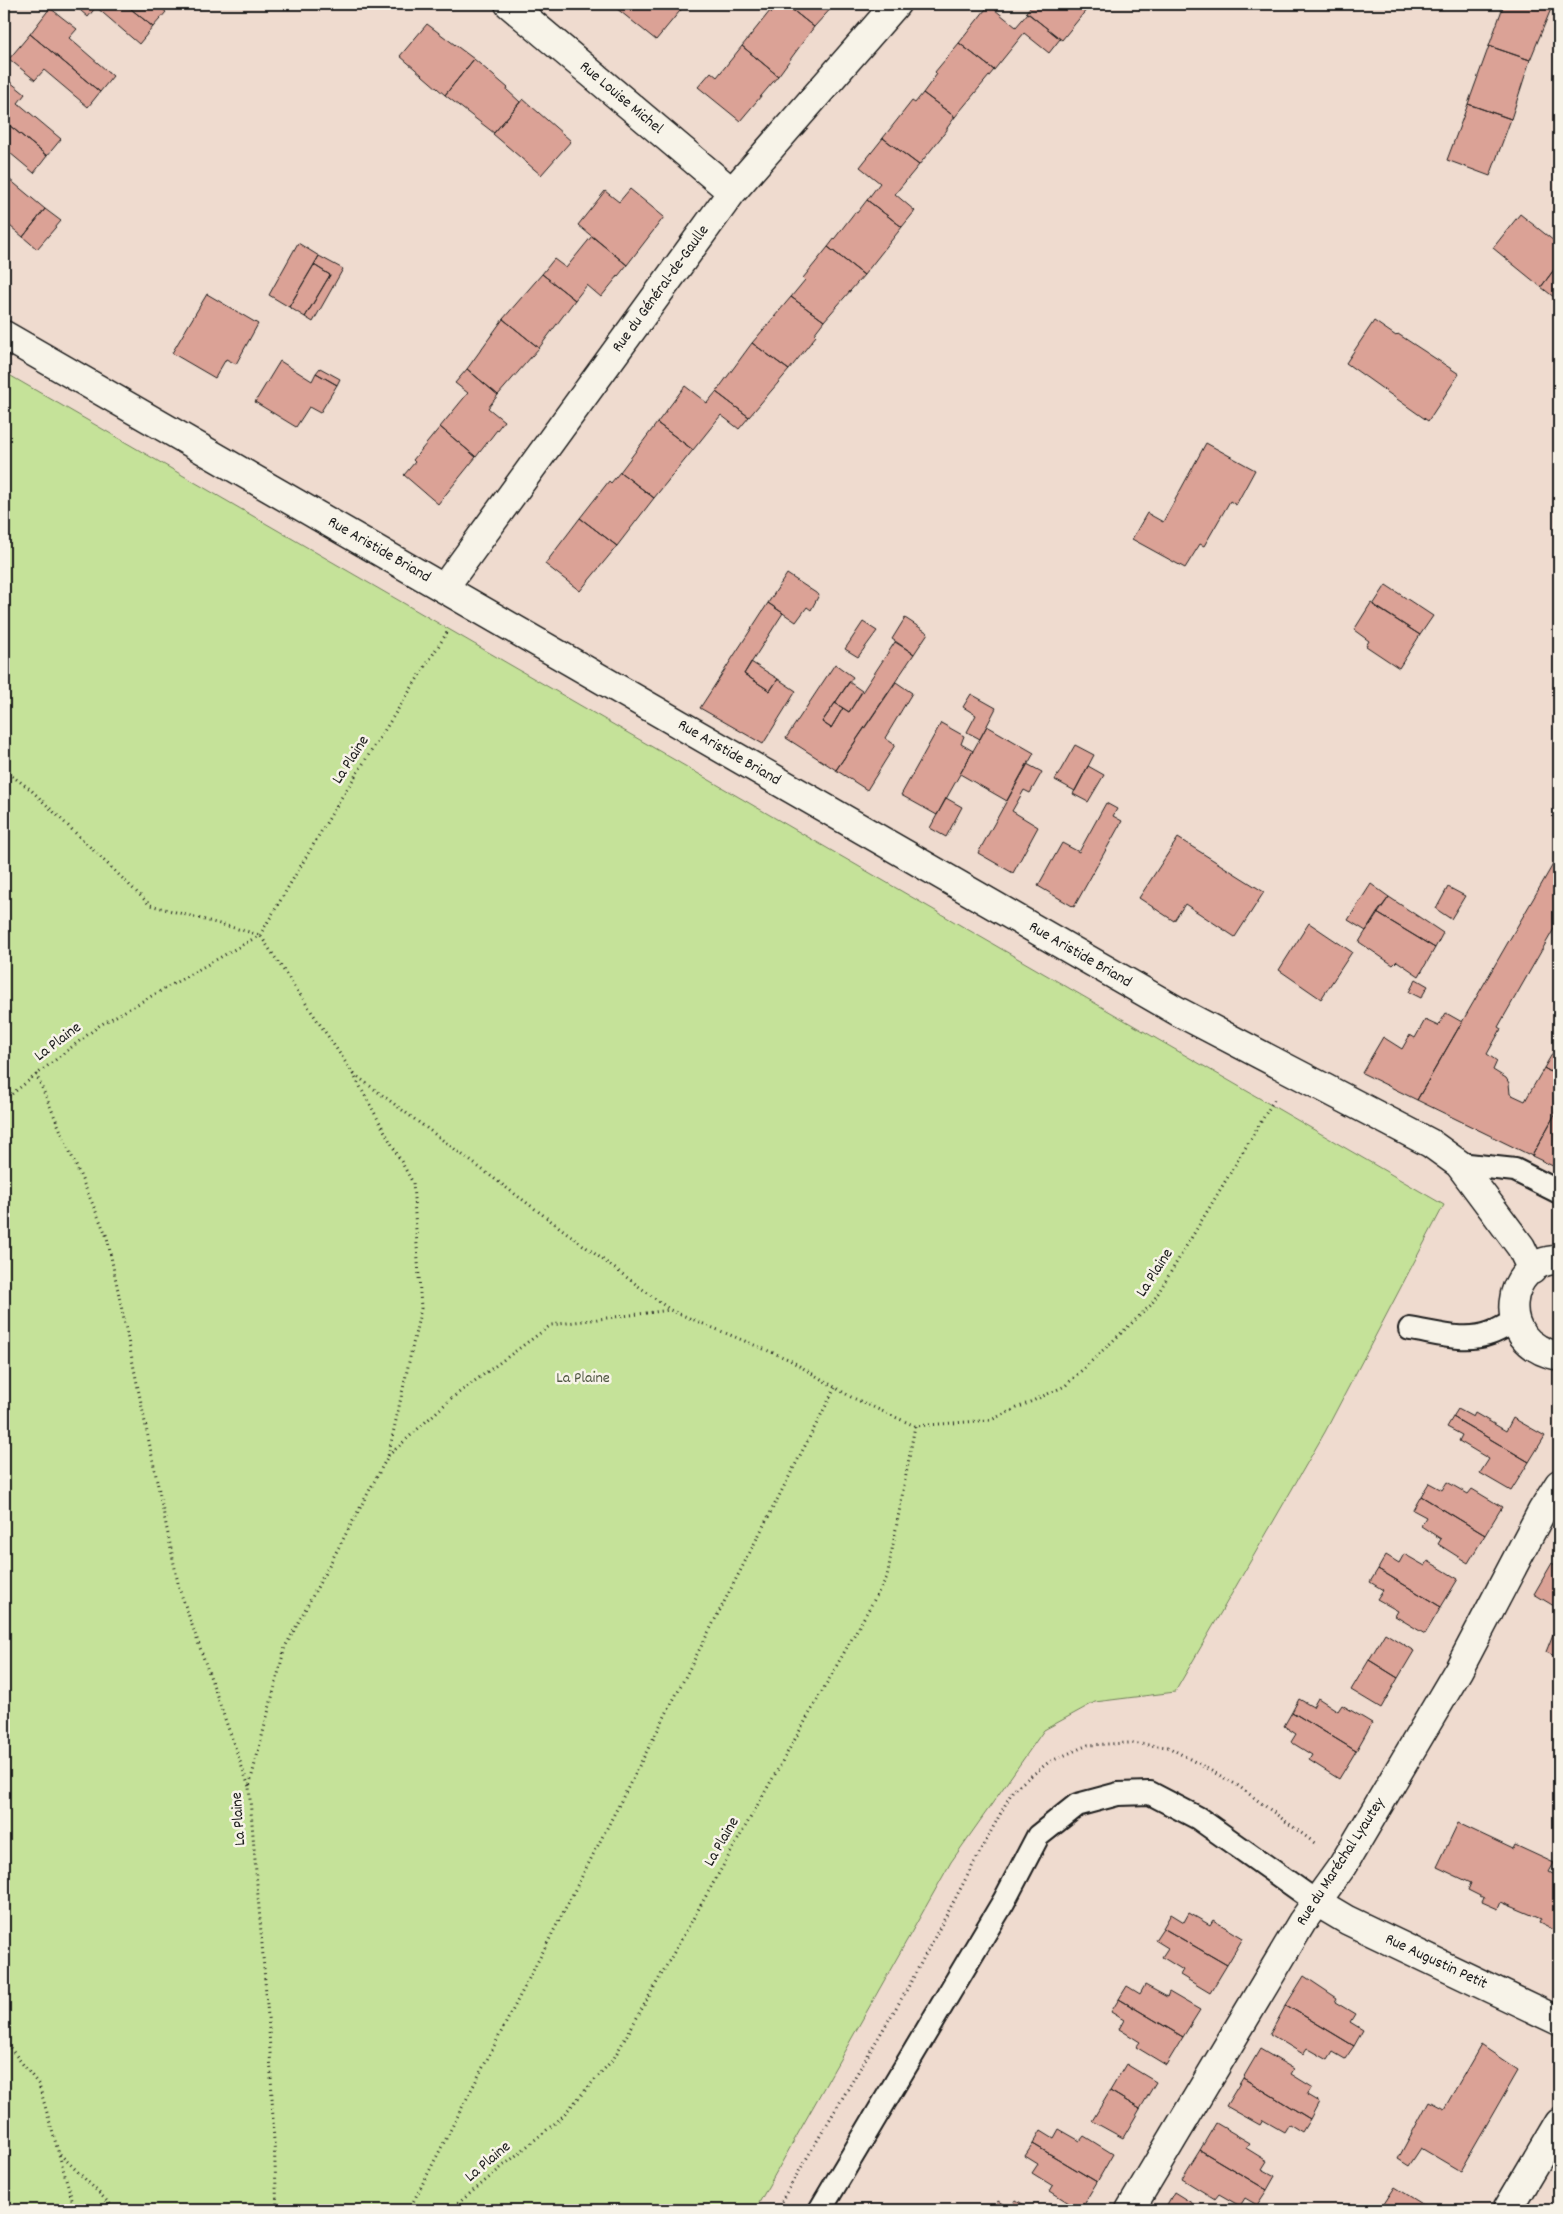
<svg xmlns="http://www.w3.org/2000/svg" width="1563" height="2214" viewBox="0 0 1563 2214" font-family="Dekko,sans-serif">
	<rect width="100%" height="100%" fill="#efdbcf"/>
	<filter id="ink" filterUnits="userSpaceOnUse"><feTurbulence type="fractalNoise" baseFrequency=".02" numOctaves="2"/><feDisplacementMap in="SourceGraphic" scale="10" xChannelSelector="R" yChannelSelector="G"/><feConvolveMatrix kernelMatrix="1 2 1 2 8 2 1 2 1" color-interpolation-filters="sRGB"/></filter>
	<g filter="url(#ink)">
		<!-- green -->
		<path fill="#c5e299" stroke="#707f5a" d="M4 372 1444 1205 1325 1432 1175 1692 1095 1702 1044 1730 951 1862 755 2210H4Z"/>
		<!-- building -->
		<path fill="#dba296" stroke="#1c1c1c" d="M73 4H125L153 27 139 44 96 7 88 17Z
			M125 4H156L166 12 153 27Z
			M611 4H682L684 6 656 40Z
			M779 4H785L814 27 778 76 742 46 770 11 772 13Z
			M785 4H835L814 27Z
			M1033 4H1091L1062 40 1026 12Z
			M1504 4H1553L1530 60 1489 46Z
			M989 5 1016 27 1028 13 1060 39 1049 53 1024 33 994 70 959 43Z
			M50 8 77 29 69 38 113 76 100 92 30 34Z
			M427 24 474 59 445 95 400 56Z
			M30 34 100 92 88 107 44 70 35 80 9 59Z
			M959 43 994 70 955 117 923 93 937 74 935 72Z
			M742 46 778 76 740 121 698 87 711 72 717 77Z
			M1489 46 1530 60 1511 119 1468 104Z
			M474 59 508 88 507 90 520 102 494 133 445 95Z
			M4 77 25 94 18 103 61 139 47 156 4 121Z
			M923 93 955 117 947 128V130L919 165 883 138 912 101 915 103Z
			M523 99 571 141 541 175 493 134Z
			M1468 104 1511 119 1490 176 1447 160Z
			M4 121 47 156 34 173 4 148Z
			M883 138 919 165 895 194 915 211 902 227 867 200 880 183 860 167Z
			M9 179 45 209 23 237 4 221V186Z
			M630 189 664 217 627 265 578 225 605 191 619 202Z
			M867 200 902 227 864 275 828 247 855 212 857 213Z
			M45 209 61 221 37 249 23 237Z
			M1520 214 1559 245V263L1541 287 1493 248Z
			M592 236 627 265 601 297 587 285 575 300 542 274 554 259 566 268Z
			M298 243 319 256 289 307 269 295Z
			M828 247 864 275 824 321 791 297 805 280 803 278Z
			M319 256 343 269 313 322 305 317 330 275 314 265Z
			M1559 263V301L1541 287Z
			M314 265 330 275 305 317 289 307Z
			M542 274 575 300 539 348 503 319Z
			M207 294 258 324 236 364 226 359 215 378 172 353Z
			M791 297 824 321 814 334 816 336 789 370 752 343Z
			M503 319 539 348 498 395 467 369Z
			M1374 321 1396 336 1398 334 1459 374 1428 421 1346 363Z
			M752 343 789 370 749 417 716 392Z
			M280 361 312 381 316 373 337 385 320 413 309 407 296 427 255 402Z
			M320 368 340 379 337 385 316 373Z
			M467 369 498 395 488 408 504 421 476 457 440 427 468 393 455 383Z
			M685 386 707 403 716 392 749 417 739 429 721 415 693 450 657 423Z
			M657 423 693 450 654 498 620 472Z
			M440 427 476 457 438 504 404 475 415 462 413 460Z
			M1206 443 1255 470 1236 505 1230 501 1204 546 1200 544 1185 568 1132 539 1147 513 1163 522Z
			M620 472 654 498 617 546 580 518 609 481 611 483Z
			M580 518 617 546 580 591 545 564Z
			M787 574 819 595 811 610 807 607 796 622 768 603Z
			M1386 585 1433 616 1420 635 1373 605Z
			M768 603 783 613 744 674 770 691 778 679 796 691 763 744 700 708Z
			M1371 603 1420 635 1399 668 1366 646 1369 641 1354 630Z
			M905 618 928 633 914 654 892 639Z
			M863 622 877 631 858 657 845 649Z
			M895 642 914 654 836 770 786 738 835 664 853 677 822 722 831 728 843 708 849 712Z
			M751 662 778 679 770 691 744 674Z
			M849 682 862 691 849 712 835 703Z
			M896 682 912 693 885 738 895 745 867 790 836 770Z
			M971 694 996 708 980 739 967 732 976 715 963 707Z
			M835 703 843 708 831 728 822 722Z
			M941 723 964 736 961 744 973 751 937 815 901 795Z
			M987 726 1034 753 1007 801 960 774Z
			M1075 745 1094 755 1075 791 1055 780Z
			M1027 764 1042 772 1030 793 1024 790 1012 811 1038 827 1013 873 978 853Z
			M1088 766 1104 775 1088 802 1073 794Z
			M946 798 962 807 946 837 930 828Z
			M1106 803 1117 809 1113 816 1122 821 1074 907 1038 886 1062 843 1079 852Z
			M1178 838 1264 892 1235 937 1185 904 1174 921 1139 898Z
			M1559 854V920L1498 1027 1501 1029 1487 1054 1497 1061 1493 1070 1506 1078 1509 1083 1510 1094 1525 1101 1544 1068 1559 1077V1107L1532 1156 1417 1100Z
			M1371 884 1389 897 1366 931 1348 920Z
			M1448 887 1465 896 1451 919 1436 909Z
			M1389 897 1443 933 1435 948 1377 913Z
			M1377 913 1435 948 1419 976 1397 961 1393 965 1359 942Z
			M1309 923 1352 952 1321 999 1279 970Z
			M1416 979 1428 986 1421 998 1409 992Z
			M1446 1013 1462 1022 1417 1100 1362 1073 1383 1037 1402 1049 1410 1035 1415 1038 1425 1020 1438 1026Z
			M1559 1042V1077L1544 1068Z
			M1554 1116 1559 1119V1169L1532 1156Z
			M1458 1409 1473 1417 1475 1413 1506 1431 1513 1418 1545 1436 1529 1462 1453 1417Z
			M1453 1417 1529 1462 1511 1491 1480 1473 1489 1459 1459 1441 1462 1435 1447 1427Z
			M1447 1482 1468 1494 1472 1489 1502 1507 1485 1535 1421 1496 1429 1483 1442 1490Z
			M1421 1496 1485 1535 1468 1563 1438 1544 1441 1539 1421 1526 1426 1517 1413 1510Z
			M1404 1554 1425 1566 1428 1561 1458 1579 1441 1607 1378 1569 1386 1555 1399 1563Z
			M1552 1563 1559 1568V1609L1534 1594Z
			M1378 1569 1441 1607 1425 1634 1395 1616 1398 1611 1377 1599 1383 1590 1370 1582Z
			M1555 1629 1559 1630V1658L1546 1652Z
			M1385 1633 1414 1651 1398 1678 1369 1660Z
			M1369 1660 1398 1678 1381 1708 1351 1690Z
			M1318 1698 1338 1711 1342 1705 1372 1723 1356 1751 1292 1712 1299 1699 1313 1707Z
			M1292 1712 1356 1751 1339 1779 1309 1760 1312 1755 1291 1742 1296 1734 1284 1726Z
			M1458 1823 1513 1849 1515 1845 1554 1863 1549 1872 1559 1877V1928L1557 1927 1555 1931 1539 1923 1541 1919 1501 1902 1498 1909 1482 1902 1484 1898 1468 1890 1471 1883 1437 1867Z
			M1189 1913 1210 1925 1213 1920 1243 1938 1227 1965 1163 1928 1171 1914 1184 1922Z
			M1163 1928 1227 1965 1210 1993 1180 1975 1183 1970 1162 1957 1168 1948 1155 1940Z
			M1304 1976 1337 1998 1335 2002 1355 2014 1350 2022 1363 2030 1354 2046 1286 2005Z
			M1145 1985 1167 1997 1169 1992 1200 2010 1183 2037 1119 1999 1127 1986 1140 1994Z
			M1119 1999 1183 2037 1166 2065 1136 2047 1140 2042 1119 2029 1124 2020 1111 2012Z
			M1286 2005 1354 2046 1345 2059 1333 2052 1328 2060 1307 2048 1303 2054 1270 2034Z
			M1481 2045 1518 2070 1460 2171 1421 2148 1409 2166 1398 2159 1429 2101 1444 2109Z
			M1260 2049 1294 2069 1291 2074 1312 2087 1307 2095 1319 2102 1310 2119 1243 2078Z
			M1126 2064 1156 2082 1140 2109 1110 2091Z
			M1243 2078 1310 2119 1302 2132 1289 2124 1284 2132 1263 2120 1260 2125 1226 2106Z
			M1110 2091 1140 2109 1123 2138 1092 2121Z
			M1216 2123 1250 2143 1246 2148 1267 2161 1262 2169 1275 2176 1267 2190 1200 2150Z
			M1059 2129 1080 2141 1084 2136 1113 2154 1097 2182 1033 2144 1041 2130 1054 2138Z
			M1033 2144 1097 2182 1080 2210 1050 2191 1053 2186 1032 2173 1038 2164 1025 2156Z
			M1200 2150 1267 2190 1257 2205 1245 2198 1240 2206 1219 2194 1215 2199 1182 2179Z
			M1395 2187 1432 2210H1380Z
			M1174 2192 1203 2210H1164Z
			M1016 2200 1033 2210H993L998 2201 1011 2209Z"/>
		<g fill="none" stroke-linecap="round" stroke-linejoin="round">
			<!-- lane casing -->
			<g stroke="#1c1c1c" stroke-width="26">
				<path id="lane" d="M1459 1164 1515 1170 1559 1192
					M1410 1329C1436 1333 1465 1343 1491 1333 1499 1330 1507 1325 1515 1321
					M820 2210 1004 1901 1038 1836 1077 1805 1118 1794 1150 1793 1198 1818 1315 1901"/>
			</g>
			<!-- street casing -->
			<g stroke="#1c1c1c" stroke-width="31">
				<path id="street" d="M509 4 732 192
					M444 588 732 192 896 4
					M1315 1901 1347 1920 1559 2021
					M1507 2210 1559 2122"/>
			</g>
			<!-- secondary casing -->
			<g stroke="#1c1c1c" stroke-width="31">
				<path id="secondary" d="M4 335 1179 1012 1430 1143 1459 1164 1521 1247 1532 1270
					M1559 1260C1507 1258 1490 1343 1559 1356
					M1130 2210 1302 1922 1343 1865 1459 1669 1542 1511 1559 1484"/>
			</g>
			<!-- path -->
			<path stroke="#1c1c1c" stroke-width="3" stroke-dasharray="1 4" stroke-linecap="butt" d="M4 770 30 789 150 905 260 935 352 1072 413 1183 421 1308 388 1456 285 1647 249 1787 269 2029 277 2210
				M36 1074 107 1237 179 1588 249 1787
				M354 1074 669 1309
				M4 1100 100 1025 260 935 338 803 448 631
				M388 1456 453 1397 551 1325 670 1310 788 1359 851 1397 915 1426 991 1420 1065 1386 1151 1305 1274 1100
				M4 2040 39 2085 75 2210
				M60 2154 116 2210
				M409 2210 835 1388
				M450 2210 560 2119 614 2058 887 1577 915 1426
				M776 2210 906 1991 1013 1790 1049 1762 1088 1745 1130 1743 1168 1747 1237 1785 1316 1844"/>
			<!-- lane -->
			<use href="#lane" stroke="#f7f3e8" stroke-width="22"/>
			<!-- street -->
			<use href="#street" stroke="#f7f3e8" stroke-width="28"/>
			<!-- secondary -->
			<use href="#secondary" stroke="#f7f3e8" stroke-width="28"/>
		</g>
	</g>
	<g text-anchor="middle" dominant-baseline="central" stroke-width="5" stroke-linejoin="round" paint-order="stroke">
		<!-- street labels -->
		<g font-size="16" fill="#1c1c1c" stroke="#f7f3e8">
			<text transform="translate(621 98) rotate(40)">Rue Louise Michel</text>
			<text transform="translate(661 289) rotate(-54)">Rue du Général-de-Gaulle</text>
			<text transform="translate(379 550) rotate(30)">Rue Aristide Briand</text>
			<text transform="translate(729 753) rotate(30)">Rue Aristide Briand</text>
			<text transform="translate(351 760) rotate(-57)">La Plaine</text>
			<text transform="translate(1080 955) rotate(30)">Rue Aristide Briand</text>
			<text transform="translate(58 1042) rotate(-37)">La Plaine</text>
			<text transform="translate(1155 1273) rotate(-57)">La Plaine</text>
			<text transform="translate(239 1819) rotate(-94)">La Plaine</text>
			<text transform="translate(722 1842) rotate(-60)">La Plaine</text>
			<text transform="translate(1341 1862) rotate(-57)">Rue du Maréchal Lyautey</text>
			<text transform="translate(1436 1962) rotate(25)">Rue Augustin Petit</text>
			<text transform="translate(488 2162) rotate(-40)">La Plaine</text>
		</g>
		<!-- park labels -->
		<g font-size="16" fill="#4f5742" stroke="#f7f3e8">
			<text x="583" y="1378">La Plaine</text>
		</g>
	</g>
	<!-- margin -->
	<rect width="1563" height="2214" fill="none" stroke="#f7f3e8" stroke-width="20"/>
	<rect x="10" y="10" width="1543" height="2194" fill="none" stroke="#1c1c1c" stroke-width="2" filter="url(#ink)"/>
</svg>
